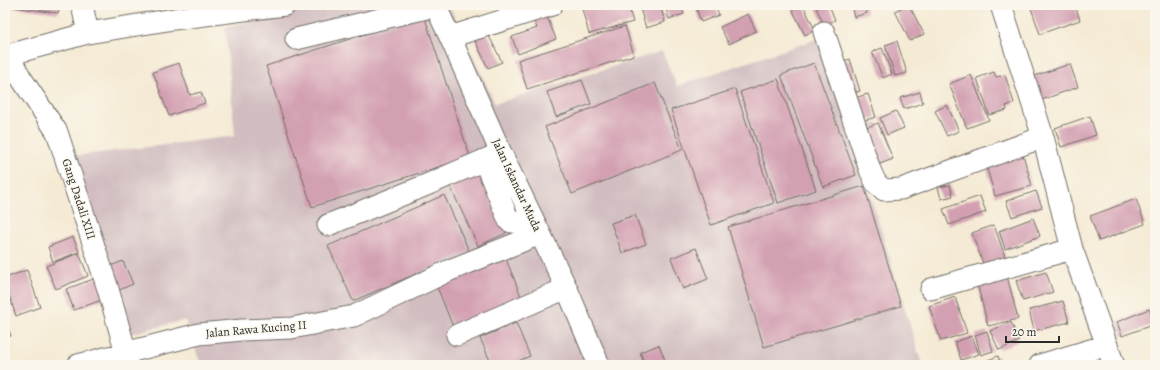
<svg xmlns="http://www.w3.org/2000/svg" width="1160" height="370" viewBox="0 0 1160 370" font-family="Alegreya,serif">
	<rect width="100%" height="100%" fill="#fbf7ec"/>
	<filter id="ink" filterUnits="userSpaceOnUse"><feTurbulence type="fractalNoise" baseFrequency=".025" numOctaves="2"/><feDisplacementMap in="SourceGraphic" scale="8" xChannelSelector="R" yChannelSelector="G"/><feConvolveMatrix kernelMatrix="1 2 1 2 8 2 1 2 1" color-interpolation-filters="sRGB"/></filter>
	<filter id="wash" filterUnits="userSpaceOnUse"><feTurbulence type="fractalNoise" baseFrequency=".012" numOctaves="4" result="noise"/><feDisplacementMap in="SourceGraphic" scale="16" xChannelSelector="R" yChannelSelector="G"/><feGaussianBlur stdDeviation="0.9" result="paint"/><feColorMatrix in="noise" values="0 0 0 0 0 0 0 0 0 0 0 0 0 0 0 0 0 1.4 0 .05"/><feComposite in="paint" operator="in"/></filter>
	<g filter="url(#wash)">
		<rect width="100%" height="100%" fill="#f5ebd5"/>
		<!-- industrial -->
		<path fill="#d2bec1" d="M249 5H449L495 104 662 51 677 86 823 37 922 365H201L185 320 126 335 75 156 235 136 225 27 251 21Z"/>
		<g id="blocks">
			<!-- building -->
			<path fill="#d3a0b2" d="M13 5H60L58 13 13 7Z
				M581 5H628L633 22 589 34Z
				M639 5H660L665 22 646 28Z
				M665 5H681L684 14 669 19Z
				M695 5H715L719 15 701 22Z
				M790 5H803L815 30 805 35Z
				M815 5H829L835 20 824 25Z
				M851 5H865L867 13 854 17Z
				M907 5H909L924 34 910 41 895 11Z
				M1030 5H1075L1080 20 1040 34Z
				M544 9 556 39 518 54 512 37 537 28 531 14Z
				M748 14 756 31 729 44 720 27Z
				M424 15 470 157 312 207 266 66Z
				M625 26 634 55 527 89 518 60Z
				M485 28 502 62 488 68 472 34Z
				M897 41 907 73 895 76 885 45Z
				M882 48 892 74 883 78 872 52Z
				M850 59 860 91 847 95 837 63Z
				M179 63 190 95 201 92 205 103 169 116 153 72Z
				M814 63 856 175 823 187 781 75Z
				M1070 64 1078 87 1036 102 1028 78Z
				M994 72 996 77 1005 75 1014 103 1006 106 1007 110 989 115 977 78Z
				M971 75 989 120 967 128 949 84Z
				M778 79 816 190 778 203 740 92Z
				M582 80 591 104 556 117 547 92Z
				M655 83 682 150 572 194 545 127Z
				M735 89 774 203 711 225 671 110Z
				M920 92 923 103 904 109 900 98Z
				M868 94 876 117 859 122 851 99Z
				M947 105 959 131 947 136 935 111Z
				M896 111 904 128 887 135 880 118Z
				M1090 116 1096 135 1061 147 1055 128Z
				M878 123 893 159 877 165 862 129Z
				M1022 151 1032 186 995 196 985 162Z
				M478 173 506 233 478 246 450 186Z
				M950 185 953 196 941 199 938 187Z
				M864 186 901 306 764 347 728 227Z
				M1036 191 1042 207 1012 217 1006 201Z
				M444 195 469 251 353 301 328 246Z
				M980 196 986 212 949 225 943 209Z
				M1136 199 1145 224 1099 241 1090 216Z
				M635 215 646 244 622 253 611 223Z
				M1033 218 1040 236 1005 249 999 231Z
				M994 225 1007 262 985 269 972 233Z
				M73 237 79 252 53 262 48 247Z
				M696 248 708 279 683 289 671 258Z
				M79 253 88 276 56 289 46 266Z
				M504 254 523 301 454 329 435 282Z
				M123 261 133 284 117 291 108 267Z
				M27 270 40 307 16 316 5 283V278Z
				M1046 272 1053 292 1023 301 1016 281Z
				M102 276 110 297 74 310 66 289Z
				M1007 276 1018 319 988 326 977 283Z
				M955 297 967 333 941 341 929 306Z
				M1063 301 1069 322 1034 331 1029 310Z
				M1149 309 1155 324 1122 336 1117 322Z
				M5 320 11 336 5 338Z
				M1011 322 1019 341 999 350 990 331Z
				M516 323 530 356 509 365H492L480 338Z
				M987 331 993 351 981 355 975 335Z
				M972 336 979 354 961 360 955 342Z
				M659 345 667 365H645L640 352Z
				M998 356 1001 365H984L983 362Z"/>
		</g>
	</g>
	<g filter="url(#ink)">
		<use href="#blocks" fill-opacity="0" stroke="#726e66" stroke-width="1"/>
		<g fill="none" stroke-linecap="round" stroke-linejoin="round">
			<!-- minor casing -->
			<g stroke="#726e66" stroke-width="23">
				<path id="minor" d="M82 5 88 33
					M435 5 450 37 501 153 567 289 599 365
					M1001 5 1043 137 1072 249 1114 365
					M824 32 870 170 876 183 884 190 901 189 1043 137
					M450 37 552 5
					M296 39 435 6
					M5 53 8 55 88 33 174 19 285 5
					M8 55 21 78 57 132 108 289 126 353 128 365
					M484 160 509 221C517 225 524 219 531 215
					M328 225 424 186 501 153
					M931 289 1072 249
					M457 335 555 293 567 289
					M78 365 199 334 242 330 292 328 354 316 450 270 540 234
					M1040 365 1107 345"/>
			</g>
			<!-- minor -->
			<use href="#minor" stroke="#fff" stroke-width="21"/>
		</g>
	</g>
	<g text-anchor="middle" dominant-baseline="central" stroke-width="3" stroke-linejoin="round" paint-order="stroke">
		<!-- street labels -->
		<g font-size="12" fill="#2b2b2b" stroke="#fbf7ec">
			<text transform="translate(517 185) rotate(65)">Jalan Iskandar Muda</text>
			<text transform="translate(79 199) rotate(72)">Gang Dadali XIII</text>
			<text transform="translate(256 329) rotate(-5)">Jalan Rawa Kucing II</text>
		</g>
	</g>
	<!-- margin -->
	<rect width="1160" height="370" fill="none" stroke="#fbf7ec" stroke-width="20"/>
	<!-- scale -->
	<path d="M1006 336v6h53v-6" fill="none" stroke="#2b2b2b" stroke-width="2"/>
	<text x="1012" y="336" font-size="12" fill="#2b2b2b" stroke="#fbf7ec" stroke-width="3" paint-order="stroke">20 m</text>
</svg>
